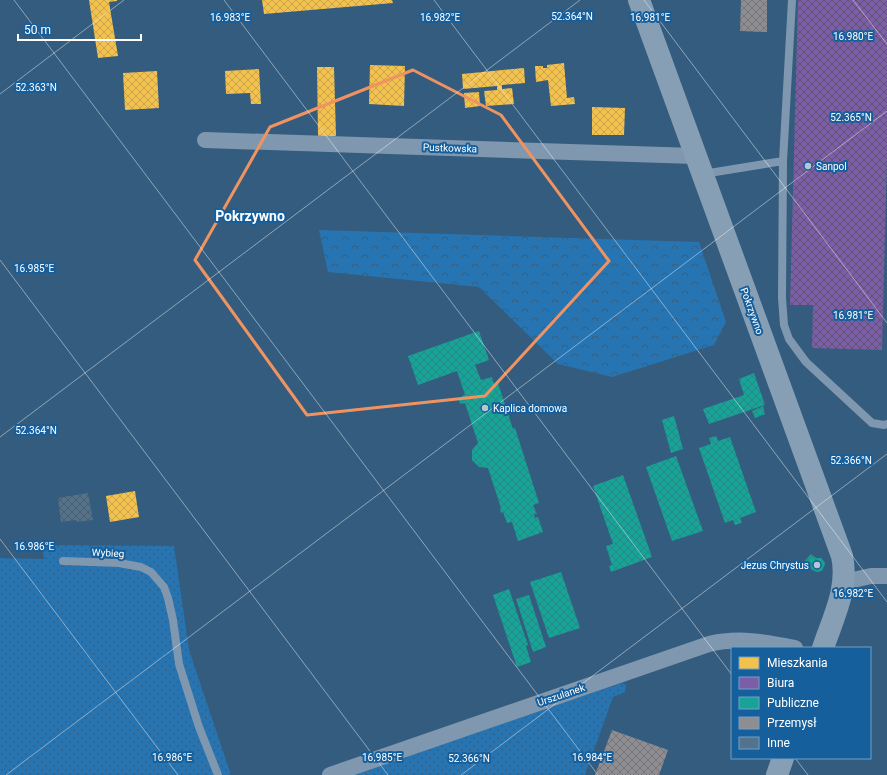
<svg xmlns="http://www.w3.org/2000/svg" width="887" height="775" viewBox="0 0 887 775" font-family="Roboto,sans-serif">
	<defs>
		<pattern id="grass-dots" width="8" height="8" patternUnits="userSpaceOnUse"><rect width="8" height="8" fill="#2674b2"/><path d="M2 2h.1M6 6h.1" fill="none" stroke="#3b5e7a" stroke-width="1.8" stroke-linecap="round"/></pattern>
		<pattern id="forest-crowns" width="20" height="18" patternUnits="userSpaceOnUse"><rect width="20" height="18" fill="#2674b2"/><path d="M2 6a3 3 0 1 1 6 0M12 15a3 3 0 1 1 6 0" fill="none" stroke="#3b5e7a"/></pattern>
		<pattern id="homes-cross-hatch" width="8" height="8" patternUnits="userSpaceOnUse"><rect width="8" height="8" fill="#f2c14e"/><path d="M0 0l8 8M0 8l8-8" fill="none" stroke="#c8a44e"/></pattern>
		<pattern id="offices-cross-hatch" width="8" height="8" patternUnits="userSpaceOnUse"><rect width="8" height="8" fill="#7b5ea7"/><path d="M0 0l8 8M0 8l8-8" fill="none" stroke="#5f5370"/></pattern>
		<pattern id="public-cross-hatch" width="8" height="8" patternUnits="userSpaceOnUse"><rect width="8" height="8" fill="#17a398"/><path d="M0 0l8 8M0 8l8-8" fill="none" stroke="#278981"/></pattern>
		<pattern id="industry-cross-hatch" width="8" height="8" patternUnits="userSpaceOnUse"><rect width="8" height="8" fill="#8d8d92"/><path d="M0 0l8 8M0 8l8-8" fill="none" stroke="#76767a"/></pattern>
		<pattern id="building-cross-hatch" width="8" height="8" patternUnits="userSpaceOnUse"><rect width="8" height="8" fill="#53738d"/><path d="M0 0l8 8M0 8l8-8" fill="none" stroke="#4f5c66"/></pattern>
	</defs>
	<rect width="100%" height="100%" fill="#345c7e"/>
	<!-- grass -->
	<path fill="url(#grass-dots)" d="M42 545 174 546 189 650 231 775H0V558L44 559Z
		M622 683 626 685 625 692 613 697 585 775H347Z"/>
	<!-- forest -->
	<path fill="url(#forest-crowns)" d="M319 230 699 242 726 322 714 345 612 377 558 364 479 287 328 272Z"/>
	<!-- homes -->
	<path fill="url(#homes-cross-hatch)" d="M89 0H117V1L109 2 118 56 98 58Z
		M262 0H392L393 3 264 14Z
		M564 63 567 98 574 97 575 104 551 106 548 80 536 82 535 66H543V68H547V65Z
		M370 65 405 66 404 106 369 104Z
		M317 67H334L336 136H318Z
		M524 68 525 83 502 85V89L512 88 514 104 486 106 484 91 497 90V86L463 89 462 74Z
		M259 69 261 104H251L250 93 226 94 225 71Z
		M157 71 159 108 125 110 123 73Z
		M479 92 480 106 465 108 464 93Z
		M592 107 625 108 624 135H592Z
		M135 491 139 517 110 522 106 496Z"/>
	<!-- offices -->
	<path fill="url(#offices-cross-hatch)" d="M798 0H887V158L882 350 812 348 813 305H790Z"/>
	<!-- public -->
	<path fill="url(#public-cross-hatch)" d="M479 331 489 360 475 365 481 380 492 377 494 384 498 383 513 429 515 428 539 503 533 505 537 514H534L535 518 538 517 543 532 518 541 512 522 507 523 503 512 501 513 500 508H501L488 468 479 467 472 460V450L478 443 465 403 460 404 459 399 463 398 462 396 465 395 457 371 418 385 408 356Z
		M754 373 765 405 709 424 703 409 744 395 739 379Z
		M763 406 765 414 755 418 752 411Z
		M674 416 683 449 671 453 662 420Z
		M716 436 718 441 730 437 756 512 740 518 742 523 735 525 733 520 725 523 699 448 711 444 709 438Z
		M676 456 703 531 672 541 646 467Z
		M623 475 652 557 611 572 609 566 612 565 606 546 613 544 593 486Z
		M811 554 816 558H821L824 561 825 564 822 571 818 572 814 571 811 569 810 565 805 561Z
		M561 572 580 628 549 638 530 582Z
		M509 589 528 645 526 646 531 662 517 667 493 595Z
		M529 595 546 647 533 652 516 599Z"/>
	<!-- industry -->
	<path fill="url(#industry-cross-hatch)" d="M741 0H767V32L740 31Z
		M612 730 668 750 659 775H595Z"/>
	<!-- building -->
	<path fill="url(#building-cross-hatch)" d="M88 493 93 520 77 522 76 520 61 522 58 498Z"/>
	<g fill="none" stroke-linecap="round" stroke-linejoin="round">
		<!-- lane -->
		<path stroke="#7f98af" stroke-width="8" d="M783 161 792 0
			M703 174 783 161 782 298 784 325 789 339 806 362 872 423 884 425 887 424
			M63 561 119 563 141 567 151 572 164 587 168 598 173 620 179 664 199 727 218 775"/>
		<!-- street -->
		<path stroke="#7f98af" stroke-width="16" d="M205 140 695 156
			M844 582 871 576H887
			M330 775 709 644C738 637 766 642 795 648"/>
		<!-- secondary -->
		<path stroke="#869fb4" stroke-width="22" d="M639 0 842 556C849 588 833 618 823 648
			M777 775 783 758"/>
	</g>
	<!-- marked area -->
	<path fill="none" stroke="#f09361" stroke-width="3" stroke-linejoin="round" d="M413 70 501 115 609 261 485 396 307 415 195 260 270 127Z"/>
	<!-- ticks -->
	<path fill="none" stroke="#fff" stroke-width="1" stroke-opacity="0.45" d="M14 0 598 775M224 0 732 675M434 0 887 602M644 0 887 323M853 0 887 44M0 94 124 0M0 260 388 775M0 437 580 0M0 539 178 775M795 758 808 775M6 775 887 111M461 775 887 454"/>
	<!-- markers -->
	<g fill="#b8c6d2" stroke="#155f9d" stroke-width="1.5">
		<circle cx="808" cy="166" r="4"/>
		<circle cx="485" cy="408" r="4"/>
		<circle cx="817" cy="565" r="4"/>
	</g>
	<g text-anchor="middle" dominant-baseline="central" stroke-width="4" stroke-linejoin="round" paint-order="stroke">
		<!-- street labels -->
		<g font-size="10" fill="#fff" stroke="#155f9d">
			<text transform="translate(450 148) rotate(2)">Pustkowska</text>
			<text transform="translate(752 311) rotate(70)">Pokrzywno</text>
			<text transform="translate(108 553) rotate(3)">Wybieg</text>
			<text transform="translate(561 695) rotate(-19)">Urszulanek</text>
		</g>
		<!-- poi labels -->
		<g font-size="10" fill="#fff" stroke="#155f9d" text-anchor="start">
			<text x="816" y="166">Sanpol</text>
			<text x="493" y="408">Kaplica domowa</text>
			<text x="809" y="565" text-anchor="end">Jezus Chrystus</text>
		</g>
		<!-- district labels -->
		<g font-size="14" font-weight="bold" fill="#fff" stroke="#155f9d">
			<text x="250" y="216">Pokrzywno</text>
		</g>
	</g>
	<g font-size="10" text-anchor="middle" fill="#fff" stroke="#155f9d" stroke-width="4" stroke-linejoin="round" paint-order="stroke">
		<text x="572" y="20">52.364°N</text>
		<text x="230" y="21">16.983°E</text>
		<text x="440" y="21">16.982°E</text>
		<text x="650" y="21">16.981°E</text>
		<text x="853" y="40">16.980°E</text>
		<text x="36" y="91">52.363°N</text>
		<text x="851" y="121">52.365°N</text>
		<text x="34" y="272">16.985°E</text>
		<text x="853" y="319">16.981°E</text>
		<text x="36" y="434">52.364°N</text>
		<text x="851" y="464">52.366°N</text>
		<text x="34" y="550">16.986°E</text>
		<text x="853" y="597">16.982°E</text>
		<text x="172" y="761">16.986°E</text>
		<text x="382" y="761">16.985°E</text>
		<text x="592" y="761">16.984°E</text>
		<text x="469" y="762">52.366°N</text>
	</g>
	<!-- legend -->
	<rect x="731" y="647" width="140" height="112" fill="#155f9d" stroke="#739fc4"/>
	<rect x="739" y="657" width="20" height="12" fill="#f2c14e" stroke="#739fc4"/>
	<text x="767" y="667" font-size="12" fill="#ffffff">Mieszkania</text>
	<rect x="739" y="677" width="20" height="12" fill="#7b5ea7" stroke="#739fc4"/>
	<text x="767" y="687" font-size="12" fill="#ffffff">Biura</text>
	<rect x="739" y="697" width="20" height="12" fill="#17a398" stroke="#739fc4"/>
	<text x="767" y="707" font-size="12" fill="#ffffff">Publiczne</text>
	<rect x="739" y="717" width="20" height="12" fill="#8d8d92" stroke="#739fc4"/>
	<text x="767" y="727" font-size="12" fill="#ffffff">Przemysł</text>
	<rect x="739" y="737" width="20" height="12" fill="#53738d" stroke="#739fc4"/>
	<text x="767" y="747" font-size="12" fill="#ffffff">Inne</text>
	<!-- scale -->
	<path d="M18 34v6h123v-6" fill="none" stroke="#ffffff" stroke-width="2"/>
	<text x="24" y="34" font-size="12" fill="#ffffff" stroke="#155f9d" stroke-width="3" paint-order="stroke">50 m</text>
</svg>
